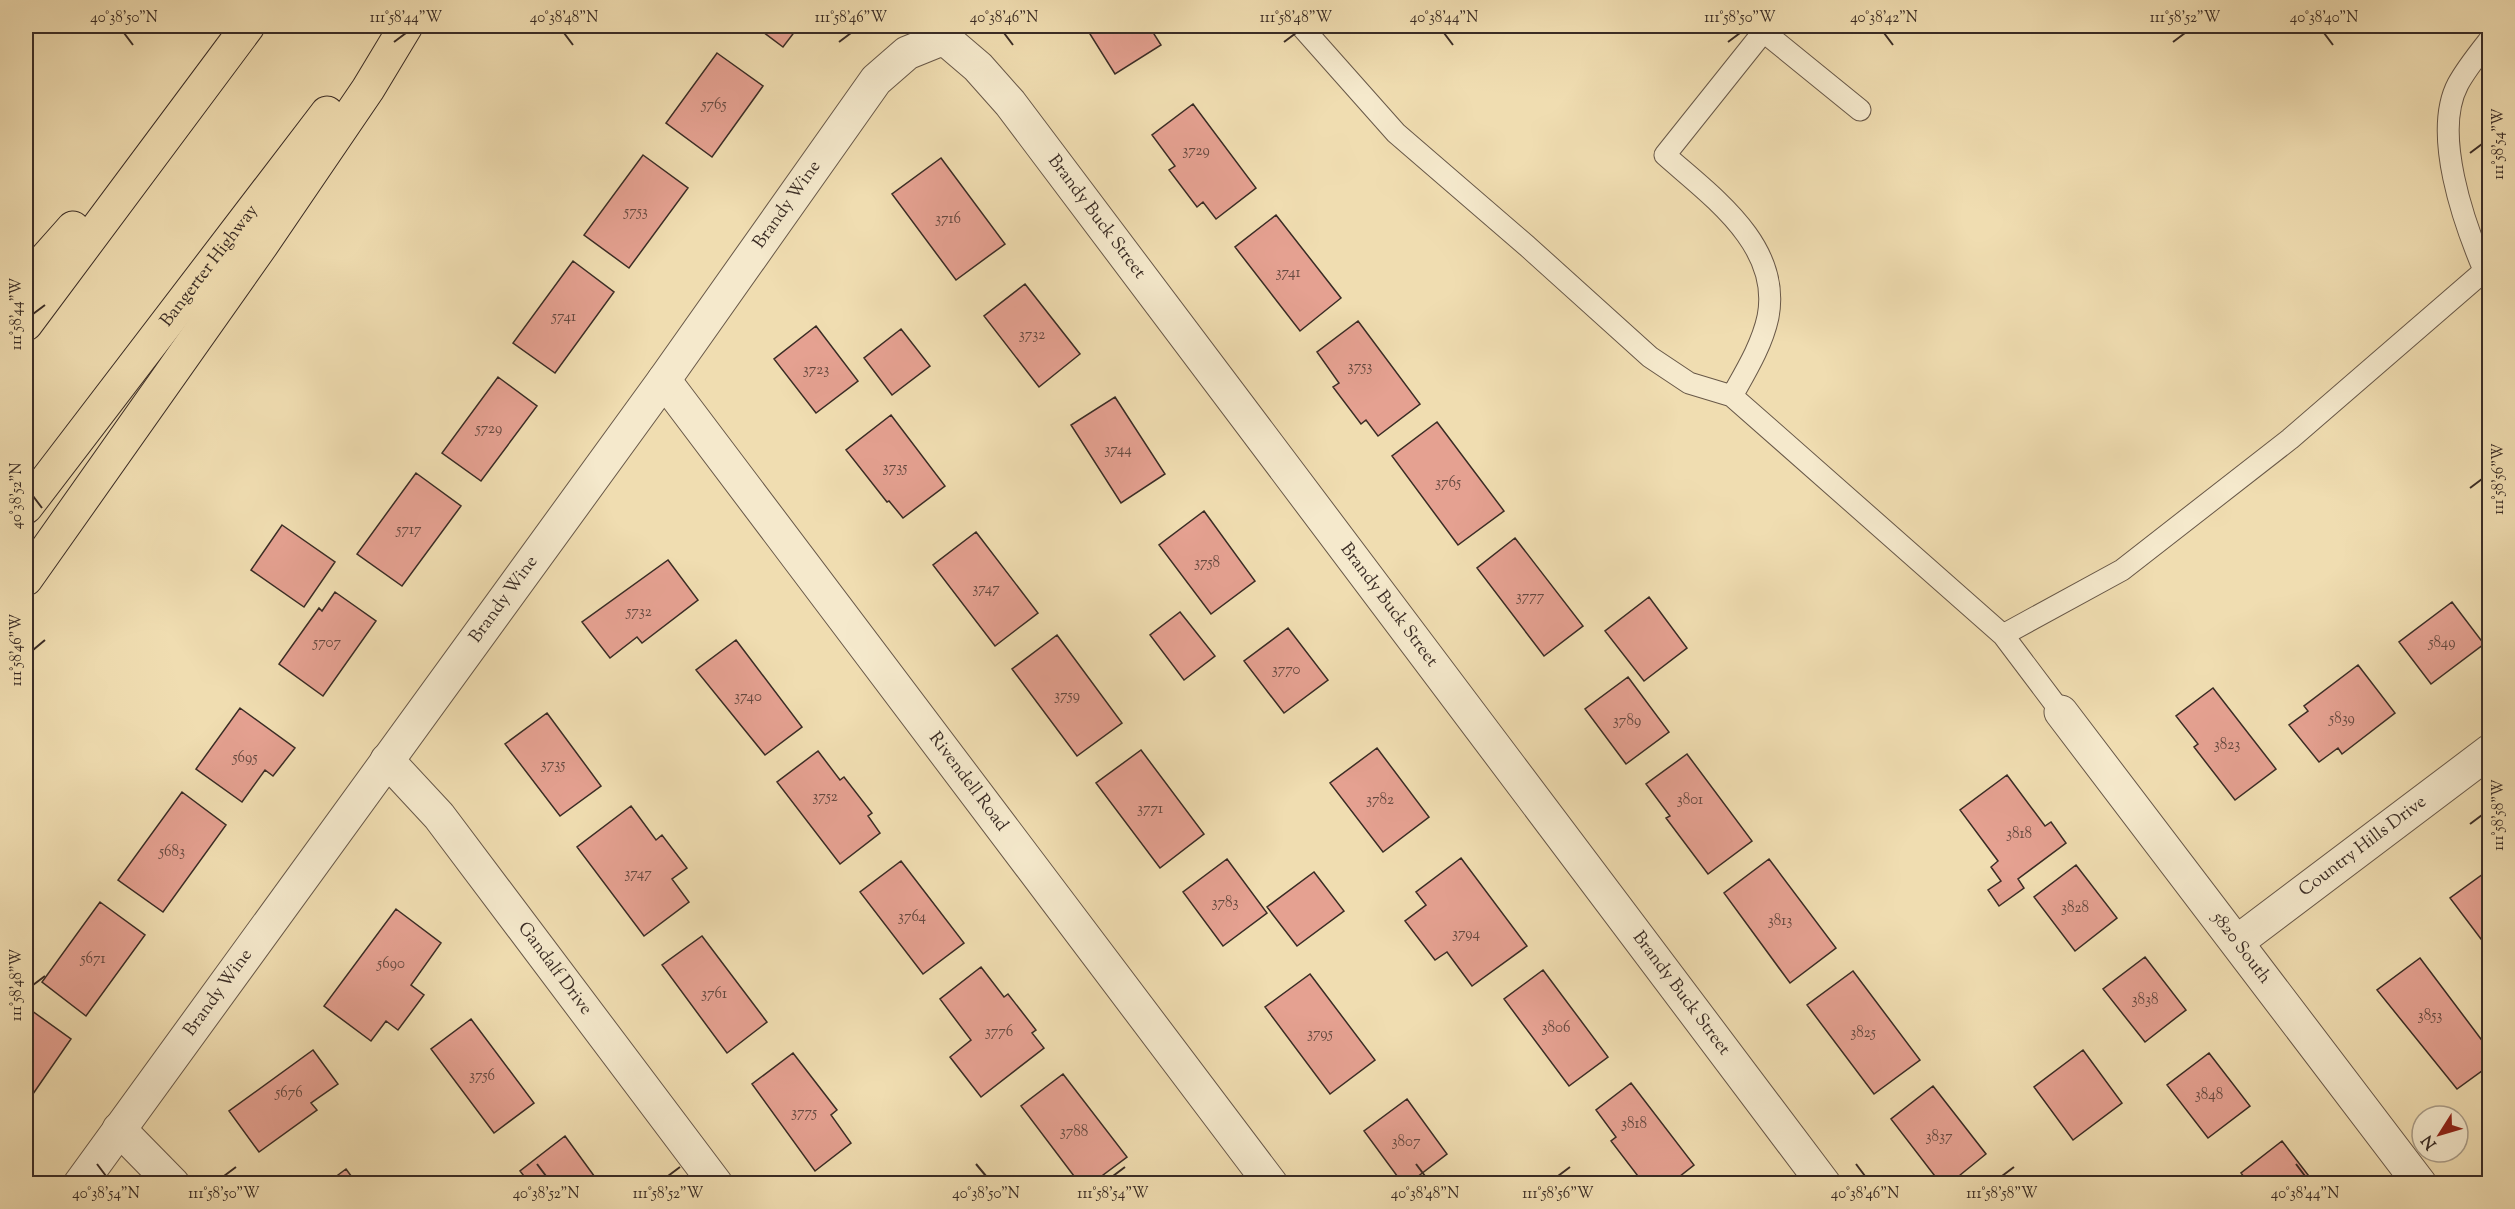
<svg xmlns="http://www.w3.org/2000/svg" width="2515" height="1209" viewBox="0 0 2515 1209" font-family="'Sorts Mill Goudy',serif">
	<rect width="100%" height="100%" fill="#f0ddb1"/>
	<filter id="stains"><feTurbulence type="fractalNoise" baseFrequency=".00333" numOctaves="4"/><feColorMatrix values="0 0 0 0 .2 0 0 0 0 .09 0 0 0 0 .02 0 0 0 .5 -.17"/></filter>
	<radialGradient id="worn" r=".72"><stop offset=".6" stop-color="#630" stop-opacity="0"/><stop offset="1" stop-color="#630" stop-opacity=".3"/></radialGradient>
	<!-- building -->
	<path fill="#e5a191" stroke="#3a2c25" stroke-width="1.5" d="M755 26H799L783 47Z
		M1085 26H1149L1161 45 1115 74Z
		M717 53 763 86 712 157 666 123Z
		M1193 104 1256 188 1216 219 1203 202 1197 207 1169 170 1175 166 1152 135Z
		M643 155 688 188 629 268 584 235Z
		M941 158 1005 244 956 280 892 194Z
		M1276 215 1341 298 1300 331 1235 247Z
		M573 261 614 292 555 373 513 343Z
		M1025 284 1080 354 1039 387 984 316Z
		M1358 321 1420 404 1378 436 1366 420 1361 424 1333 387 1339 383 1317 352Z
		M816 326 858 381 816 413 774 359Z
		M901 329 930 366 892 395 864 358Z
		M498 377 537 406 481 481 442 453Z
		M1115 397 1165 474 1121 503 1071 425Z
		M891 415 945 486 903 518 889 501 887 502 846 450Z
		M1437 422 1504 511 1458 545 1392 456Z
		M416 473 461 506 402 586 357 554Z
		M1204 511 1255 581 1211 614 1159 545Z
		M282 525 335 562 304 607 251 570Z
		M976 532 1038 613 995 646 933 565Z
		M1515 538 1583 626 1544 656 1477 568Z
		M668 560 698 600 642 643 637 637 610 658 582 622Z
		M335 592 376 621 323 696 279 664 319 608 322 611Z
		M1649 597 1687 648 1644 681 1605 631Z
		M2452 602 2484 644 2431 684 2399 642Z
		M1180 612 1215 656 1184 680 1150 635Z
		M1288 628 1328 680 1284 713 1244 661Z
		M1057 635 1122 723 1077 756 1012 669Z
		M736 640 802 727 765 755 696 670Z
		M2358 665 2395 713 2342 754 2338 748 2319 762 2289 725 2308 711 2304 706Z
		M1628 677 1669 732 1626 764 1585 709Z
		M2213 688 2276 769 2235 800 2194 747 2198 744 2176 716Z
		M240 708 295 748 273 776 265 770 242 802 196 769Z
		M547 713 601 786 560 816 505 744Z
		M1377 748 1429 817 1383 852 1330 783Z
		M1141 750 1204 834 1160 868 1096 783Z
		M818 751 840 780 844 777 872 813 868 816 880 833 840 864 777 782Z
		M1687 754 1752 841 1708 874 1666 818 1670 816 1646 784Z
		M2007 775 2045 826 2051 822 2066 843 2018 879 2024 888 1999 906 1988 890 2001 881 1991 867 1998 861 1960 810Z
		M182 792 226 825 163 912 118 880Z
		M631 806 656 840 662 835 687 868 672 879 689 902 644 936 577 847Z
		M1461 858 1527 946 1472 986 1447 952 1435 960 1405 921 1426 905 1416 892Z
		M1227 859 1267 913 1223 946 1183 892Z
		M1769 859 1836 948 1790 983 1724 893Z
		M901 861 964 943 923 974 860 892Z
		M2076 865 2117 918 2075 951 2034 897Z
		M2490 869V939L2484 943 2450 898Z
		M1314 872 1344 911 1297 946 1267 907Z
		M100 902 145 935 86 1016 42 982Z
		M396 909 441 943 411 985 424 995 398 1030 386 1021 371 1041 324 1006Z
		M702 936 767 1022 727 1053 662 965Z
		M2145 957 2186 1010 2145 1042 2103 989Z
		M2420 958 2490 1051V1065L2457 1089 2377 990Z
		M981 967 1004 997 1008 994 1036 1030 1032 1033 1044 1048 981 1097 950 1057 971 1040 940 999Z
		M1543 970 1608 1057 1569 1086 1504 999Z
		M1853 971 1920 1060 1874 1094 1807 1005Z
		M1310 974 1375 1060 1330 1094 1265 1007Z
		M28 1008 71 1039 26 1104V1011Z
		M471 1019 534 1103 494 1133 431 1049Z
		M313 1050 338 1084 311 1103 317 1110 259 1152 229 1111Z
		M2083 1050 2122 1103 2073 1140 2034 1087Z
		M793 1053 837 1110 831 1115 851 1143 815 1171 752 1084Z
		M2209 1053 2250 1106 2208 1138 2167 1085Z
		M1063 1074 1127 1157 1091 1184H1080L1021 1106Z
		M1631 1083 1694 1165 1670 1184H1644L1611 1141 1616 1137 1596 1110Z
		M1933 1086 1986 1154 1949 1184H1941L1891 1119Z
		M1407 1099 1447 1154 1408 1184H1403L1364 1131Z
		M565 1136 600 1184H530L520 1171Z
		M2282 1141 2315 1184H2249L2241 1173Z
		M346 1169 357 1184H326Z"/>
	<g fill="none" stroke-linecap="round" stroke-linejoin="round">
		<!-- service casing -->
		<g stroke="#685848" stroke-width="23">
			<path id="service" d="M1301 26 1396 133 1527 246 1650 357 1689 383 1732 396 2003 635 2122 570 2290 439 2490 266
				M1764 32 1860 110
				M2484 270C2464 223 2432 133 2458 84 2466 69 2479 53 2490 39
				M1732 396C1746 371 1762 345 1768 317 1782 245 1711 196 1665 155L1768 26
				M2003 635 2061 712"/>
		</g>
		<!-- minor casing -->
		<g stroke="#685848" stroke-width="35">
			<g id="minor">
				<path id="s1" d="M664 380 1271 1184"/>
				<path id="s2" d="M2061 712 2420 1184"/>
				<path id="s3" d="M387 760 439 816 716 1184"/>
				<path id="s4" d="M2237 942 2490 751"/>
				<path d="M119 1129 173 1184"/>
				<path id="s5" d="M80 1184 664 380 876 80 907 53 944 38 978 67 1010 103 1824 1184"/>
			</g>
		</g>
		<!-- motorway casing -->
		<g stroke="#3a2c25" stroke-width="35">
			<g id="motorway">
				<path d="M26 281 73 228"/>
				<path d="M26 324 248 26"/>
				<path id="s6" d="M26 507 327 113"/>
				<path d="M26 579 261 246 368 89 406 26"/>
			</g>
		</g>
		<!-- service -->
		<use href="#service" stroke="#f5e9cc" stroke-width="21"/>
		<!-- minor -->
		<use href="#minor" stroke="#f5e9cc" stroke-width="33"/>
		<!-- motorway -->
		<use href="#motorway" stroke="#f0ddb1" stroke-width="33"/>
	</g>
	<!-- ticks -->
	<path fill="none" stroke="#3a2c25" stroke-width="2" d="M124 33 133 45M564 33 573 45M1004 33 1013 45M1444 33 1453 45M1884 33 1893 45M2324 33 2333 45M394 42 406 33M839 42 851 33M1284 42 1296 33M1728 42 1740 33M2173 42 2185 33M2470 153 2482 144M33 314 45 305M2470 488 2482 479M33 496 42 508M33 650 45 640M2470 824 2482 815M33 985 45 976M97 1164 106 1176M537 1164 546 1176M976 1164 986 1176M1416 1164 1425 1176M1856 1164 1865 1176M2296 1164 2305 1176M224 1176 236 1167M668 1176 680 1167M1113 1176 1125 1167M1558 1176 1570 1167M2002 1176 2014 1167"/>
	<g text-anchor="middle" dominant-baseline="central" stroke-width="5" stroke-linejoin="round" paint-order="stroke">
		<!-- number labels -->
		<g font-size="15" fill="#654940">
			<text x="714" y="105">5765</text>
			<text x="1196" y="151">3729</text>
			<text x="636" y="212">5753</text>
			<text x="948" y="219">3716</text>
			<text x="1288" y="273">3741</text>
			<text x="564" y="317">5741</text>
			<text x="1032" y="335">3732</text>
			<text x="1360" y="367">3753</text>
			<text x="816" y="370">3723</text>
			<text x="489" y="429">5729</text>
			<text x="1118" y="450">3744</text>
			<text x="895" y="468">3735</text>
			<text x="1448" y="483">3765</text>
			<text x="409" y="530">5717</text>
			<text x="1207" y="563">3758</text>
			<text x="986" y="589">3747</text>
			<text x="1530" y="597">3777</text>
			<text x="639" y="612">5732</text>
			<text x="327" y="643">5707</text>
			<text x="2442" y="643">5849</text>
			<text x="1286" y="670">3770</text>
			<text x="1067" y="696">3759</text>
			<text x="748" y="697">3740</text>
			<text x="2342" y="719">5839</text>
			<text x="1627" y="721">3789</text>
			<text x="2227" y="745">3823</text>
			<text x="245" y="758">5695</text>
			<text x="553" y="765">3735</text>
			<text x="825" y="797">3752</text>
			<text x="1380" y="800">3782</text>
			<text x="1690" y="800">3801</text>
			<text x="1150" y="809">3771</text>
			<text x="2019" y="834">3818</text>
			<text x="172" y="852">5683</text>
			<text x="638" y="874">3747</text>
			<text x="1225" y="903">3783</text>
			<text x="2075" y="908">3828</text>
			<text x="912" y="917">3764</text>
			<text x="1780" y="921">3813</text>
			<text x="1466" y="934">3794</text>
			<text x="93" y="959">5671</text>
			<text x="391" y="964">5690</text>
			<text x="714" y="994">3761</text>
			<text x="2145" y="1000">3838</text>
			<text x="2430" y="1016">3853</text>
			<text x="1556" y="1028">3806</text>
			<text x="999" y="1032">3776</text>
			<text x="1863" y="1033">3825</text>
			<text x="1320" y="1034">3795</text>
			<text x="482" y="1076">3756</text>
			<text x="289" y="1093">5676</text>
			<text x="2209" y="1095">3848</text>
			<text x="804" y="1113">3775</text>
			<text x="1634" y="1124">3818</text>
			<text x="1074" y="1132">3788</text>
			<text x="1939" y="1137">3837</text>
			<text x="1406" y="1142">3807</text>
		</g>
		<!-- street labels -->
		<g font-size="18" fill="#3a2c25" stroke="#f5e9cc">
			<text stroke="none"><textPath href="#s5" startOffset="1208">Brandy Wine</textPath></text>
			<text stroke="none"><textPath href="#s5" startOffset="1678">Brandy Buck Street</textPath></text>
			<text stroke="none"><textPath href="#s6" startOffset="303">Bangerter Highway</textPath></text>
			<text stroke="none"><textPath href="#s5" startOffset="722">Brandy Wine</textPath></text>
			<text stroke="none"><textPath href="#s5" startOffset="2164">Brandy Buck Street</textPath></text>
			<text stroke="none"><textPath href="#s1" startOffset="504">Rivendell Road</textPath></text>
			<text stroke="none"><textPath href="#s4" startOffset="158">Country Hills Drive</textPath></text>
			<text stroke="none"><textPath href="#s2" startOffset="297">5820 South</textPath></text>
			<text stroke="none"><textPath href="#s3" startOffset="268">Gandalf Drive</textPath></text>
			<text stroke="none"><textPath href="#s5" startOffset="236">Brandy Wine</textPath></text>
			<text stroke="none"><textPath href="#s5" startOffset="2650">Brandy Buck Street</textPath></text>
		</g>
	</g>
	<!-- margin -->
	<rect width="2515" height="1209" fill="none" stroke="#f0ddb1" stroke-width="66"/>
	<!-- north arrow -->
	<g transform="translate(2440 1134) rotate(233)"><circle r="28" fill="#f5e9cc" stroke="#aa9d89" stroke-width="1.5"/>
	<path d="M0-4.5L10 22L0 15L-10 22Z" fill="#8f2418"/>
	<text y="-9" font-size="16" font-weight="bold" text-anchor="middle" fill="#3a2c25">N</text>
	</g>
	<rect x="33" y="33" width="2449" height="1143" fill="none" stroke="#3a2c25" stroke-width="2"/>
	<g font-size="15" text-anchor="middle" fill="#3a2c25">
		<text x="124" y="22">40°38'50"N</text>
		<text x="406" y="22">111°58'44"W</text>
		<text x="564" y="22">40°38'48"N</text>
		<text x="851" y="22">111°58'46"W</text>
		<text x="1004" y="22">40°38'46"N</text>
		<text x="1296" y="22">111°58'48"W</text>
		<text x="1444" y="22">40°38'44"N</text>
		<text x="1740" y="22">111°58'50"W</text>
		<text x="1884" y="22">40°38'42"N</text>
		<text x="2185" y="22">111°58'52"W</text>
		<text x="2324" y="22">40°38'40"N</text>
		<text transform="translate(2498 144) rotate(-90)" y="5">111°58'54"W</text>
		<text transform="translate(16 314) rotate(-90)" y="5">111°58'44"W</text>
		<text transform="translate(2498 479) rotate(-90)" y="5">111°58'56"W</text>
		<text transform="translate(16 496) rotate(-90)" y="5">40°38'52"N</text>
		<text transform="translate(16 650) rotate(-90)" y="5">111°58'46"W</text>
		<text transform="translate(2498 815) rotate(-90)" y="5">111°58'58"W</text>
		<text transform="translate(16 985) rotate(-90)" y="5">111°58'48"W</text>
		<text x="106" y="1198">40°38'54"N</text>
		<text x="224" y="1198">111°58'50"W</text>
		<text x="546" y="1198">40°38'52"N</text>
		<text x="668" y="1198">111°58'52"W</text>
		<text x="986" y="1198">40°38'50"N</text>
		<text x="1113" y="1198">111°58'54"W</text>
		<text x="1425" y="1198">40°38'48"N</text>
		<text x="1558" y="1198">111°58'56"W</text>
		<text x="1865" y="1198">40°38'46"N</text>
		<text x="2002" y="1198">111°58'58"W</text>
		<text x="2305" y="1198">40°38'44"N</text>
	</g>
	<rect width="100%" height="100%" filter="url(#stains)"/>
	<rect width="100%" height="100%" fill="url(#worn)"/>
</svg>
